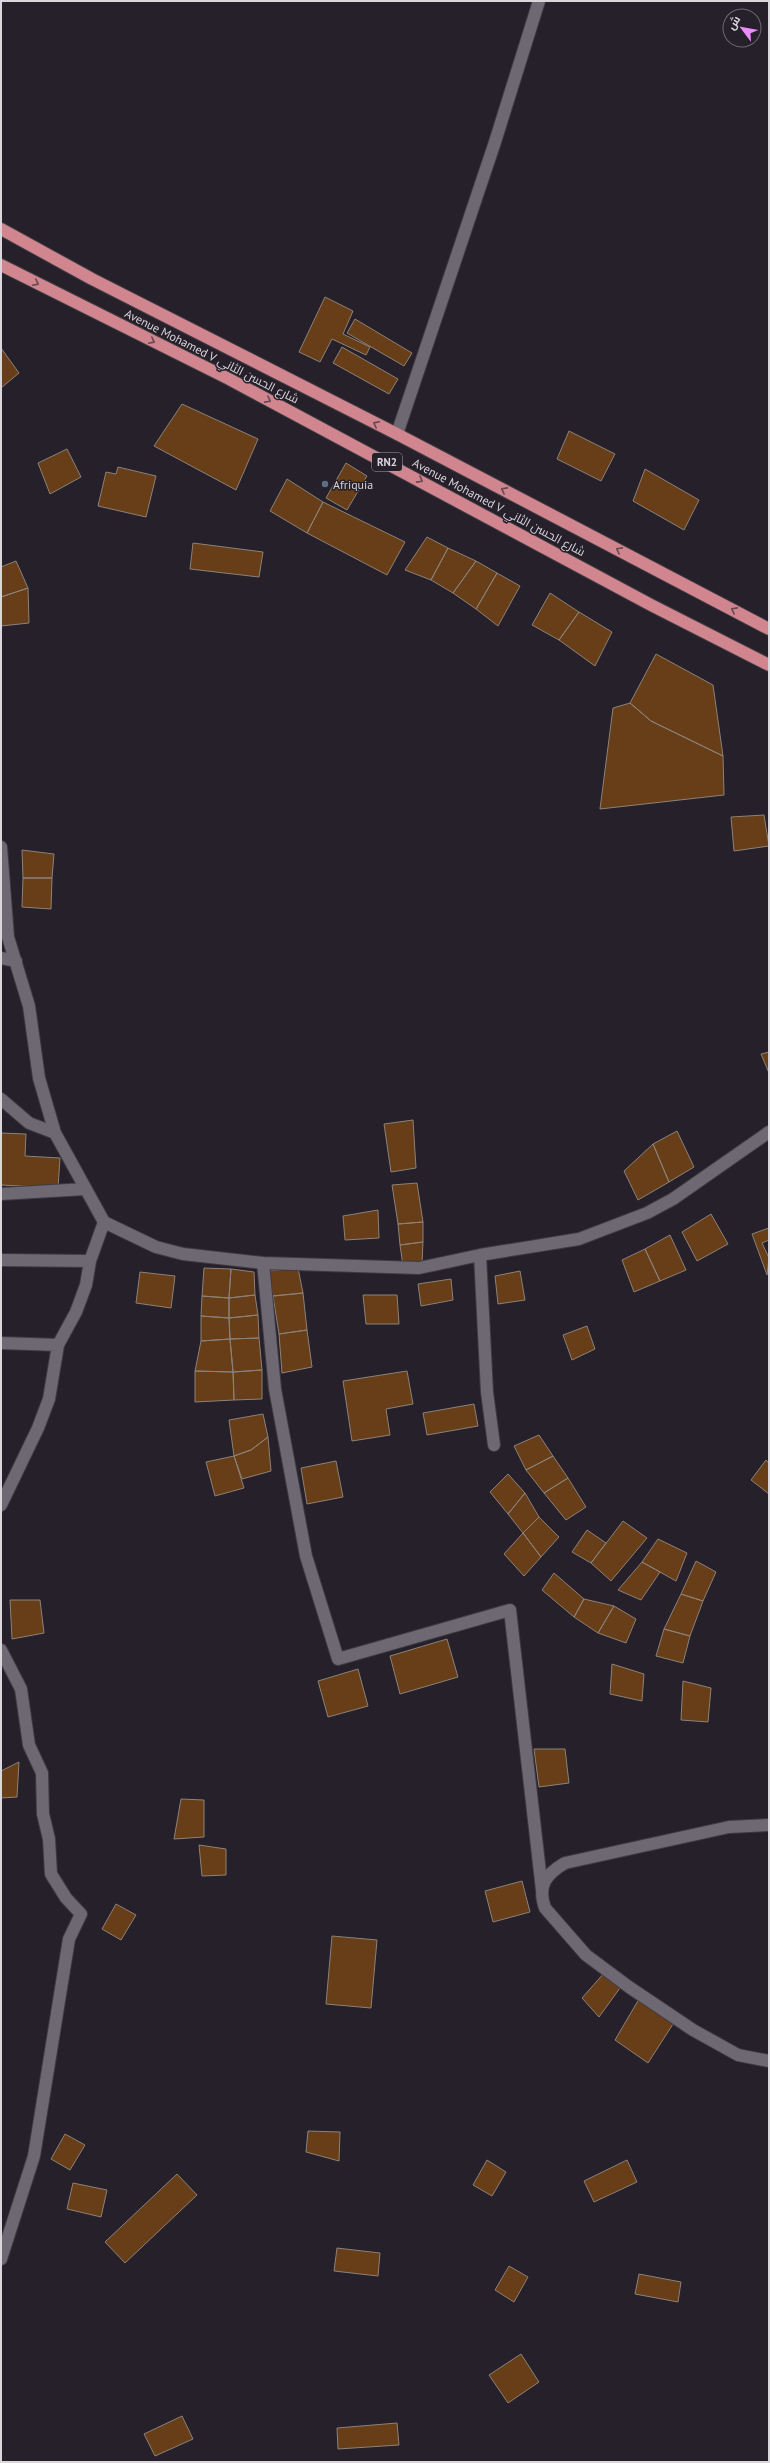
<svg xmlns="http://www.w3.org/2000/svg" width="770" height="2463" viewBox="0 0 770 2463" font-family="'PT Sans',Cairo,sans-serif">
	<rect width="100%" height="100%" fill="#252029"/>
	<!-- building -->
	<path fill="#673e17" stroke="#8c827a" d="M325 297 353 311 343 334 370 347 366 355 332 339 320 362 299 352Z
		M355 319 412 353 404 366 347 333Z
		M342 347 398 379 389 394 333 363Z
		M1 348 19 373 1 388Z
		M182 404 258 439 236 490 154 446Z
		M569 431 615 454 601 481 557 459Z
		M67 449 81 477 50 494 38 463Z
		M346 463 367 476 347 510 326 498Z
		M118 467 156 476 146 517 98 506 106 472 116 474Z
		M645 469 699 500 684 530 633 501Z
		M287 479 323 502 307 533 270 511Z
		M323 502 405 542 387 575 307 533Z
		M427 537 448 548 431 580 405 570Z
		M193 543 263 552 259 577 190 569Z
		M448 548 476 561 453 593 431 580Z
		M16 561 28 588 1 597V567Z
		M476 561 497 573 476 609 453 593Z
		M497 573 520 586 498 626 476 609Z
		M28 588 29 623 1 626V597Z
		M550 593 579 612 559 640 532 625Z
		M579 612 612 632 595 666 559 640Z
		M656 654 713 685 723 756 651 721 630 703Z
		M630 703 651 721 723 756 724 795 600 809 613 708Z
		M764 815 769 846 734 851 731 817Z
		M22 850 54 854 52 878H23Z
		M23 878H52L51 909 22 907Z
		M769 1052V1073L761 1054Z
		M413 1120 416 1168 391 1172 384 1124Z
		M677 1131 694 1167 669 1182 653 1144Z
		M1 1133 26 1134 25 1156 60 1158 58 1188 1 1185Z
		M653 1144 669 1182 638 1200 624 1171Z
		M417 1183 423 1222 398 1224 392 1185Z
		M378 1210 379 1238 345 1240 343 1216Z
		M711 1214 728 1244 697 1261 682 1232Z
		M423 1222V1242L400 1245 398 1224Z
		M769 1228V1240L762 1243 769 1258 767 1275 752 1234Z
		M670 1235 686 1270 660 1281 645 1249Z
		M423 1242 422 1264 403 1266 400 1245Z
		M645 1249 660 1281 634 1292 622 1260Z
		M204 1268 231 1269 229 1298 202 1296Z
		M298 1268 303 1293 273 1296 268 1271Z
		M231 1269 254 1272 255 1295 229 1298Z
		M520 1271 525 1300 498 1304 495 1276Z
		M140 1272 175 1276 171 1308 136 1303Z
		M451 1279 453 1300 421 1306 418 1284Z
		M303 1293 307 1330 279 1334 273 1296Z
		M255 1295 258 1315 229 1318V1298Z
		M363 1295H397L399 1324H366Z
		M202 1296 229 1298V1318L201 1316Z
		M258 1315 259 1338 230 1339 229 1318Z
		M201 1316 229 1318 230 1339 201 1341Z
		M587 1326 595 1349 572 1360 563 1335Z
		M307 1330 312 1367 282 1373 279 1334Z
		M259 1338 262 1370 233 1372 230 1339Z
		M230 1339 233 1372 195 1371 201 1341Z
		M262 1370V1399L234 1400 233 1372Z
		M195 1371 233 1372 234 1400 195 1402Z
		M407 1371 413 1404 386 1409 390 1435 352 1441 343 1381Z
		M474 1404 478 1426 427 1435 423 1413Z
		M263 1414 268 1437 251 1450 234 1456 229 1420Z
		M539 1435 553 1456 526 1470 514 1446Z
		M268 1437 271 1471 242 1479 234 1456 251 1450Z
		M234 1456 244 1488 215 1496 206 1462Z
		M553 1456 568 1478 544 1493 526 1470Z
		M766 1460 769 1463V1494L751 1480Z
		M336 1461 343 1497 307 1504 301 1468Z
		M508 1474 525 1493 508 1514 490 1492Z
		M568 1478 586 1507 566 1520 544 1493Z
		M525 1493 539 1517 523 1533 508 1514Z
		M539 1517 559 1537 541 1557 523 1533Z
		M623 1521 647 1538 611 1581 591 1563Z
		M587 1530 606 1543 591 1563 572 1552Z
		M523 1533 541 1557 524 1576 504 1554Z
		M658 1539 687 1553 676 1581 642 1562Z
		M696 1561 716 1572 703 1601 681 1594Z
		M642 1562 660 1572 641 1600 618 1590Z
		M554 1573 584 1599 574 1617 542 1590Z
		M681 1594 703 1601 690 1636 664 1629Z
		M584 1599 614 1606 598 1633 574 1617Z
		M10 1600H40L44 1633 12 1639Z
		M614 1606 636 1619 626 1643 598 1633Z
		M664 1629 690 1636 683 1663 656 1656Z
		M447 1639 458 1677 400 1694 390 1656Z
		M612 1664 644 1674 642 1701 610 1694Z
		M358 1669 368 1706 328 1717 318 1681Z
		M683 1681 711 1688 708 1722 681 1720Z
		M534 1749H565L569 1783 539 1787Z
		M19 1762 17 1797 1 1798V1771Z
		M181 1799 204 1800V1837L174 1839Z
		M199 1845 226 1849V1875L202 1876Z
		M522 1881 530 1912 493 1922 485 1891Z
		M116 1904 136 1915 121 1940 102 1929Z
		M332 1936 377 1940 371 2008 326 2004Z
		M605 1972 620 1988 599 2017 582 1998Z
		M639 1999 673 2024 648 2063 615 2040Z
		M308 2131 340 2132 339 2161 306 2152Z
		M65 2134 85 2145 70 2170 51 2159Z
		M487 2160 506 2172 492 2196 473 2185Z
		M627 2160 637 2182 594 2202 584 2181Z
		M177 2174 197 2195 125 2263 105 2242Z
		M73 2183 107 2190 101 2217 67 2209Z
		M337 2248 380 2253 378 2276 334 2271Z
		M509 2266 528 2277 514 2302 495 2290Z
		M639 2274 681 2282 678 2302 635 2294Z
		M521 2354 539 2382 508 2403 489 2375Z
		M182 2416 193 2439 155 2456 144 2434Z
		M397 2423 399 2445 338 2449 337 2428Z"/>
	<g fill="none" stroke-linecap="round" stroke-linejoin="round">
		<!-- minor casing -->
		<g stroke="#3f3b42" stroke-width="14">
			<path id="minor" d="M397 434 495 142 539 1
				M1 847 8 937 29 1006 39 1078 55 1133 104 1222 156 1247 183 1254 263 1263 419 1268 480 1255 579 1239 647 1213 673 1199 769 1132
				M1 958 16 961
				M1 1099 29 1123 55 1133
				M1 1194 85 1189
				M480 1255 487 1392 494 1445
				M1 1260 90 1261
				M263 1263 275 1389 306 1556 338 1659 510 1610 542 1890
				M1 1343 58 1345
				M1 1505 38 1428 49 1399 58 1345 76 1312 86 1285 90 1261 104 1222
				M1 1650 21 1689 29 1745 42 1773 43 1814 49 1839 51 1874 66 1898 81 1914 69 1939 34 2156 1 2259
				M769 1825 729 1827 565 1863C546 1874 537 1886 545 1908L586 1955 629 1987 693 2030 738 2055 769 2061"/>
		</g>
		<!-- highway casing -->
		<g stroke="#3f3b42" stroke-width="14">
			<path id="highway" d="M1 229 92 279 397 434 769 629
				M1 265 229 379 651 605 769 665"/>
		</g>
		<!-- minor -->
		<use href="#minor" stroke="#6e6873" stroke-width="12"/>
		<!-- highway -->
		<use href="#highway" stroke="#d0858f" stroke-width="12"/>
	</g>
	<!-- one-way arrows -->
	<defs><path id="oneway-chevron" d="M-2-3.5L2.5 0L-2 3.5" fill="none" stroke-width="1.6" stroke-linecap="round" stroke-linejoin="round"/></defs>
	<g stroke="#694852">
		<use href="#oneway-chevron" transform="translate(36 283) rotate(26)"/>
		<use href="#oneway-chevron" transform="translate(152 341) rotate(27)"/>
		<use href="#oneway-chevron" transform="translate(268 400) rotate(28)"/>
		<use href="#oneway-chevron" transform="translate(376 424) rotate(-153)"/>
		<use href="#oneway-chevron" transform="translate(420 480) rotate(28)"/>
		<use href="#oneway-chevron" transform="translate(504 490) rotate(-152)"/>
		<use href="#oneway-chevron" transform="translate(619 550) rotate(-152)"/>
		<use href="#oneway-chevron" transform="translate(734 610) rotate(-152)"/>
	</g>
	<!-- markers -->
	<circle fill="#5c6f8a" stroke="#252029" stroke-width="1.5" cx="325" cy="484" r="4"/>
	<g text-anchor="middle" dominant-baseline="central" stroke-width="3" stroke-linejoin="round" paint-order="stroke">
		<!-- shield labels -->
		<rect fill="#252029" stroke="#a39fa6" stroke-width="1" x="372" y="453" width="30" height="18" rx="3"/>
		<g font-size="11" font-weight="bold" fill="#d9d6dc">
			<text x="387" y="462">RN2</text>
		</g>
		<!-- street labels -->
		<g font-size="12" fill="#d9d6dc" stroke="#252029">
			<text transform="translate(212 356) rotate(27)">Avenue Mohamed V شارع الحسن الثاني</text>
			<text transform="translate(499 507) rotate(28)">Avenue Mohamed V شارع الحسن الثاني</text>
		</g>
		<!-- poi labels -->
		<g font-size="12" fill="#d9d6dc" stroke="#252029" text-anchor="start">
			<text x="333" y="484">Afriquia</text>
		</g>
	</g>
	<!-- border -->
	<rect width="770" height="2463" fill="none" stroke="#d9d6dc" stroke-width="4"/>
	<!-- north arrow -->
	<g transform="translate(742 28) rotate(302)"><circle r="19" fill="#252029" stroke="#6d6971"/>
	<path d="M0-3L7 15L0 10L-7 15Z" fill="#ec8cfa"/>
	<text y="-6" font-size="11" font-weight="bold" text-anchor="middle" fill="#d9d6dc">ش</text>
	</g>
</svg>
